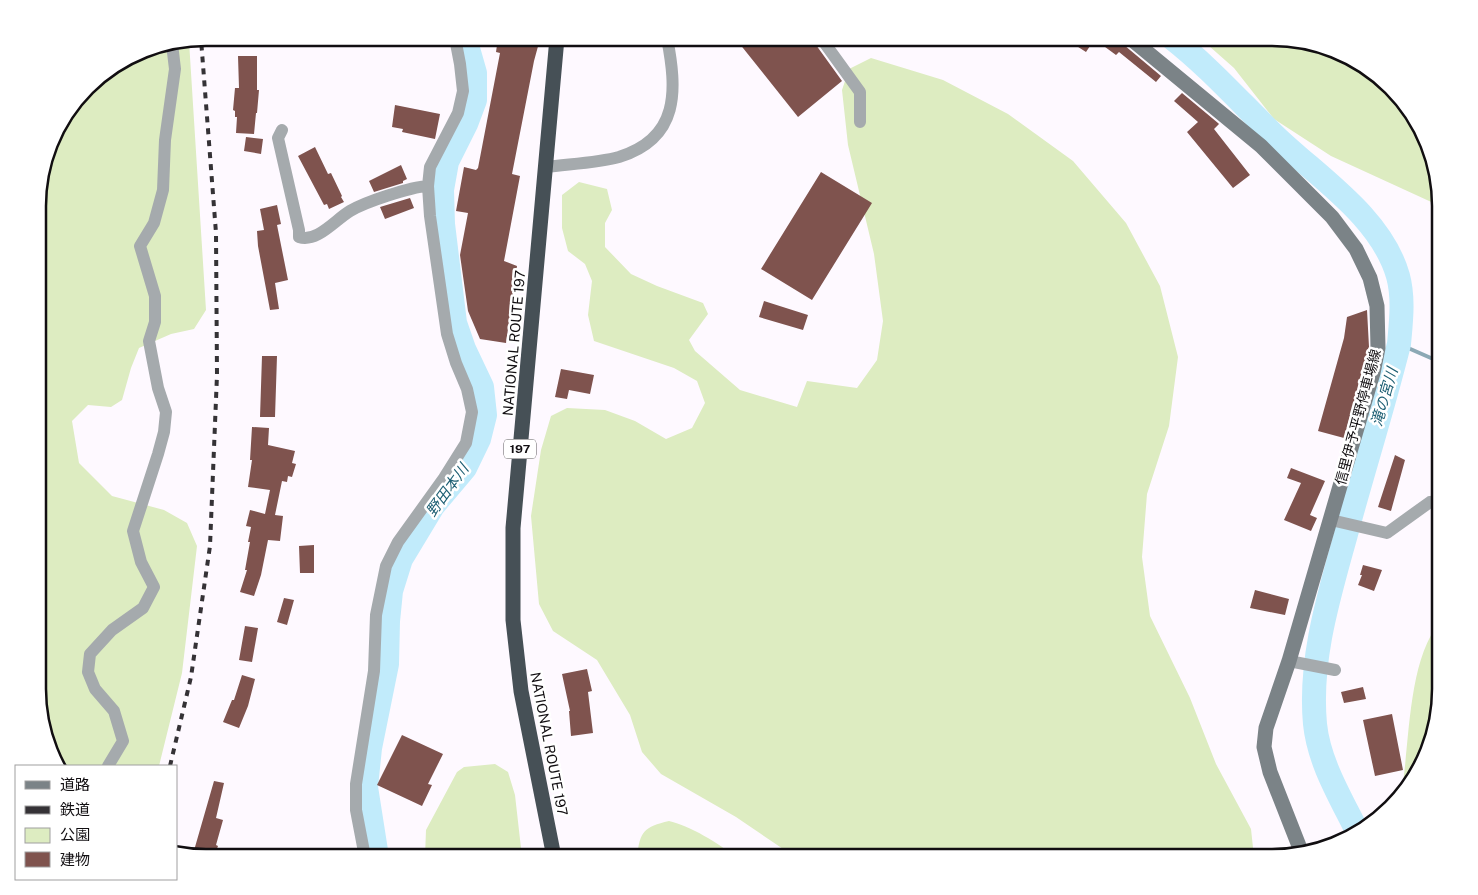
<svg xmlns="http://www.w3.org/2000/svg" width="1478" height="895" viewBox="0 0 1478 895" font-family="'Public Sans','Noto Sans JP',sans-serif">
	<rect width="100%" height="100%" fill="#fef9ff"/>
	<!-- green -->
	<path fill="#ddecc1" d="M1200 38H1272L1356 60 1418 122 1440 195V206L1331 156 1274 119 1234 68Z
		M189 41 206 310 194 329 171 334 139 348 131 368 122 400 111 407 88 405 72 421 79 463 112 496 164 510 187 523 197 546 182 673 159 766H60L39 710V185L55 132 95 80 142 50Z
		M871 58 943 80 1008 114 1073 161 1126 223 1160 286 1178 357 1169 426 1147 494 1142 557 1150 616 1190 698 1216 764 1251 829 1254 857H795L736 817 661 774 642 752 630 715 597 660 553 631 539 604 531 516 541 450 551 416 567 408 605 410 635 421 666 439 692 428 705 403 697 381 674 368 594 341 588 315 592 281 585 264 568 251 562 228V195L579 182 607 189 612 210 605 223V247L631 274 657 286 703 303 708 314 689 340 695 351 740 390 797 407 807 381 857 388 877 360 883 321 874 254 848 145 842 90 849 69Z
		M1440 622V699L1418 773 1402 789C1410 740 1408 660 1440 622Z
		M495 764 508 772 515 795 522 857H425L426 830 457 772 464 767Z
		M669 821C688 825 721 844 735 857H637C640 831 644 827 669 821Z"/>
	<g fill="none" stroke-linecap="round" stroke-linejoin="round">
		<!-- stream -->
		<path stroke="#8ca9b5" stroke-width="4" d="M1399 344 1440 362"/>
		<!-- river -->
		<path stroke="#c1ebfb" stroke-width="24" d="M1172 38C1209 67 1240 102 1274 135 1316 176 1381 216 1398 276 1404 298 1401 322 1399 344 1383 408 1363 471 1346 534 1329 596 1309 659 1315 724 1319 763 1341 798 1358 833
			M377 857 366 787 370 748 387 664 388 621 391 591 401 559 433 506 465 468 479 439 485 415 482 387 464 349 455 323 443 224 442 190 447 162 466 124 475 100V73L465 38"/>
	</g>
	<!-- building -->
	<path fill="#7f534e" d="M498 38H532L540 39 534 61 512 174 520 176 504 261 517 266 506 343 480 339 468 311 460 255 468 213 456 211 464 167 476 170 478 168 500 53 496 52Z
		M735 38H811L842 81 798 117Z
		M1080 38H1084L1092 43 1086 52 1075 45Z
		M1106 38H1119L1124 45 1161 76 1156 82 1119 52 1116 55 1101 44Z
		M238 56H257V90H259L257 113H256L254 134 236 133 237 117H235V111L233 110 235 88H239Z
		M1182 93 1218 123 1219 124 1214 129 1250 175 1233 188 1187 132 1198 122 1174 101Z
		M395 105 440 114 435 139 402 132 403 129 392 127Z
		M246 137 263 139 261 154 244 151Z
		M315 147 328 174 331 173 342 196 341 197 344 202 329 209 327 204 324 205 298 156Z
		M401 165 407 179 403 181V183L374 192 369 181Z
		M821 172 872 203 812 300 761 269Z
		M410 198 414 208 385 219 380 207Z
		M277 205 281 224 277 225 288 280 275 283 279 309 270 310 258 246 257 231 264 230 260 209Z
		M764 301 808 315 803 330 759 317Z
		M1367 310 1369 347 1344 438 1318 431 1344 338 1347 317Z
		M262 356H277L275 417H260Z
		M561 369 594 375 590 394 569 390 567 399 555 397Z
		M252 427 269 428 268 445 295 451 292 463 296 464 292 477 288 476 287 482 282 481 275 515 283 516 280 541 268 540 261 575 254 596 240 592 247 570H245L250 542H248L251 527 246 526 250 510 265 514 270 490 248 487 252 460H250Z
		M1395 455 1405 460 1391 511 1378 507Z
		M1291 468 1325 481 1310 515 1317 518 1311 531 1284 520 1301 483 1287 478Z
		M314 545V573H300L299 546Z
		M1363 565 1382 570 1374 591 1358 585 1362 575H1360Z
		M1255 590 1289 599 1285 615 1250 608Z
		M284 598 294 600 287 625 277 622Z
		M245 626 258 628 252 662 239 660Z
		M587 669 592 691 588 692 593 733 571 736 569 711H570L562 674Z
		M242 675 255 679 248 706 239 728 223 722 232 700H234Z
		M1363 687 1366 699 1344 703 1341 692Z
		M1392 714 1403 770 1375 776 1363 720Z
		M402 735 443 754 428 784 432 785 422 806 377 785Z
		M214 781 224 783 216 818 223 820 216 845 218 846 214 857 206 858 193 854Z"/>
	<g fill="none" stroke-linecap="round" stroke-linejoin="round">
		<!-- street -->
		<path stroke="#a5aaad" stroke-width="12" d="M821 38 860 92V122
			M282 130 278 138 299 230V237C317 243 335 220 350 211 365 202 410 187 428 186
			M546 167C568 164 598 163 619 157 680 138 677 90 667 38
			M1331 520 1387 533 1430 502 1440 501
			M1289 661 1335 670
			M108 766 123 741 114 711 95 689 88 672 90 654 112 630 143 608 154 587 141 562 133 531 158 454 164 432 166 412 158 388 149 341 155 322V296L140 246 154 223 163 190 165 140 175 69 172 44
			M365 857 356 810V784L374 671 376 615 386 566 398 542 444 478 466 443 472 412 467 389 456 363 447 334 430 216 428 186 430 167 458 113 463 91 460 64 455 38"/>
		<!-- secondary -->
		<path stroke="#7b8387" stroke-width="15" d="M1130 38 1261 146 1332 217 1356 249 1370 278 1377 306 1378 348 1373 373 1289 661 1266 728 1264 747 1270 772 1301 851"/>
		<!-- highway -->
		<path stroke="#465056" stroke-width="15" d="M554 857 521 691 513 620V528L557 38"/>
		<!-- rail -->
		<path stroke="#353236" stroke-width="4" stroke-dasharray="6 6" stroke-linecap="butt" d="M170 766 191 677 210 546 217 375 216 233 201 39"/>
	</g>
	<g text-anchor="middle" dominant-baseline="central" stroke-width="5" stroke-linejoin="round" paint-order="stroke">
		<!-- shield labels -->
		<rect fill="#fff" stroke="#585658" stroke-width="1" x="504" y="439.5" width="32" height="19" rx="4"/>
		<g font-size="12" font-weight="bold" fill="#110e11">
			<text x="520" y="449">197</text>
		</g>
		<!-- street labels -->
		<g font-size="14" fill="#110e11" stroke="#fff">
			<text transform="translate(514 343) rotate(-85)">NATIONAL ROUTE 197</text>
			<text transform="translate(1358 417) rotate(-75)">信里伊予平野停車場線</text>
			<text transform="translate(549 744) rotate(79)">NATIONAL ROUTE 197</text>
		</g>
		<!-- water labels -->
		<g font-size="15" font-style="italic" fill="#1d5f73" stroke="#fff">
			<text transform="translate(1384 397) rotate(-74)">滝の宮川</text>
			<text transform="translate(447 490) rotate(-54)">野田本川</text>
		</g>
	</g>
	<!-- crop -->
	<path d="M0 0H1478V895H0ZM206 46H1272A160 160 0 0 1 1432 206V689A160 160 0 0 1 1272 849H206A160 160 0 0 1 46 689V206A160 160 0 0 1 206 46Z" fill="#fff" fill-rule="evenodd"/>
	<path fill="none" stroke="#110e11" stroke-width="2.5" d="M206 46H1272A160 160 0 0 1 1432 206V689A160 160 0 0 1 1272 849H206A160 160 0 0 1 46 689V206A160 160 0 0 1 206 46Z"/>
	<!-- legend -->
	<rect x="15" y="765" width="162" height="115" fill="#ffffff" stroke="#a09fa0"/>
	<rect x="25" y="781" width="25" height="8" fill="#7b8387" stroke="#a09fa0"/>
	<text x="60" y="790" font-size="15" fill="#110e11">道路</text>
	<rect x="25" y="806" width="25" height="8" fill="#353236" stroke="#a09fa0"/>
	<text x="60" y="815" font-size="15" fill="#110e11">鉄道</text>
	<rect x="25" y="828" width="25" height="15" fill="#ddecc1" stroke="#a09fa0"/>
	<text x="60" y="840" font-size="15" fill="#110e11">公園</text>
	<rect x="25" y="852" width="25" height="15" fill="#7f534e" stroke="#a09fa0"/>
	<text x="60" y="865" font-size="15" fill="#110e11">建物</text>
</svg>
